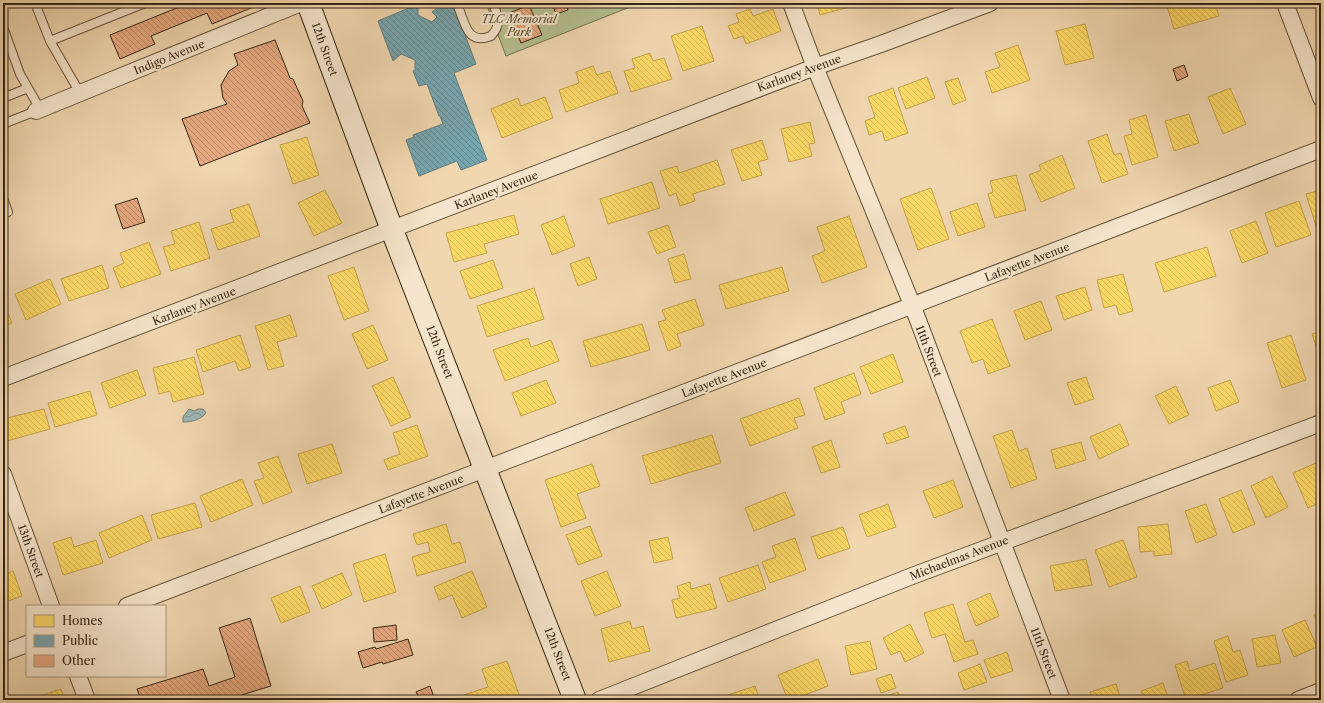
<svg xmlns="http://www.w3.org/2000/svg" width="1324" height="703" viewBox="0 0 1324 703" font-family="'Libre Caslon Text',serif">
	<defs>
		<pattern id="water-waves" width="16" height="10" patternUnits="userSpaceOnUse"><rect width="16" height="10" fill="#9fb7b7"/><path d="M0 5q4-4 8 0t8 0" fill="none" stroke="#829593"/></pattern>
		<pattern id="homes-back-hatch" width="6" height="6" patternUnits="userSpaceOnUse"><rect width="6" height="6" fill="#ffd966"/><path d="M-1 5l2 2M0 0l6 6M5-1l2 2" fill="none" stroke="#dbba57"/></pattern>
		<pattern id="public-back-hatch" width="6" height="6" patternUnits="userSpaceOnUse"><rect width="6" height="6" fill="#76a5af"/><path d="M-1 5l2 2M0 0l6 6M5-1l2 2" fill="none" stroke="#62868d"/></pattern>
		<pattern id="building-back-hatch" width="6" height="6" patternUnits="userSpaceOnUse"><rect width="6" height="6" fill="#e6a980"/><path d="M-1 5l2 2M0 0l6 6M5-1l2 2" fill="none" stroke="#bb8967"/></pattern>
	</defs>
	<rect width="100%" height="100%" fill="#f1d7b0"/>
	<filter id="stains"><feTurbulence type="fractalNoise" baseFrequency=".005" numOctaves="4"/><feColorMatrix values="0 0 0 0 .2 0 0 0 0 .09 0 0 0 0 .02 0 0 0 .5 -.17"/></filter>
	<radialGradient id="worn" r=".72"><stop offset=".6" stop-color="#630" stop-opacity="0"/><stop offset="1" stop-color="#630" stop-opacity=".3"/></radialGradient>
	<!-- green -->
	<path fill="#b4bf90" stroke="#757251" d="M486 3H640L506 56Z"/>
	<!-- water -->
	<path fill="url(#water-waves)" stroke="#757d75" d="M189 409 194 411 198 409H203L206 413C200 420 192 422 183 422V417Z"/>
	<!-- homes -->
	<path fill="url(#homes-back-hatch)" stroke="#c3a34d" d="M817 3H855L856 5 820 15Z
		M1166 3H1215L1219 16 1174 29Z
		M750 9 753 16 773 9 781 31 746 44 743 36 734 39 728 26 739 22 736 14Z
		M1085 24 1094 58 1065 65 1056 31Z
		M702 26 714 61 683 71 671 36Z
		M1018 45 1030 80 992 93 985 72 1000 67 995 53Z
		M650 53 653 61 664 58 672 79 631 92 624 71 635 68 632 59Z
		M593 66 597 75 610 71 618 93 566 112 559 90 579 83 576 72Z
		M927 77 935 98 906 109 898 88Z
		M958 78 966 100 953 105 945 82Z
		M893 88 908 133 885 141 882 131 869 135 865 121 875 117 868 97Z
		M1230 88 1246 124 1223 134 1208 97Z
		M545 97 553 118 502 138 491 109 518 98 521 106Z
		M1189 114 1199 143 1174 151 1165 121Z
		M1146 115 1158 157 1132 165 1124 136 1132 134 1129 120Z
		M810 122 815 143 809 144 812 156 789 162 781 129Z
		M1107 134 1114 155 1121 153 1128 174 1102 183 1088 141Z
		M307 137 319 175 293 184 280 145Z
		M762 140 768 159 758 162 762 175 742 181 731 150Z
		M1062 155 1075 188 1041 202 1029 175 1041 170 1039 165Z
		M717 160 725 184 693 194 695 201 680 206 676 193 669 196 660 171 677 166 679 173Z
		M1016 175 1026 210 995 218 988 194 993 192 990 181Z
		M652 182 660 208 608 224 600 199Z
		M931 188 949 239 918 250 900 199Z
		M325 190 342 223 314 236 298 203Z
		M1321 190V242L1306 194Z
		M1299 201 1311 235 1276 247 1265 213Z
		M977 203 985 227 958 236 950 212Z
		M249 204 260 236 218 250 211 229 234 222 230 210Z
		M514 215 519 234 484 244 487 253 454 262 446 233Z
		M564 216 575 246 552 255 541 225Z
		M849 216 867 267 822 283 812 256 825 251 817 227Z
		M1256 221 1268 253 1242 263 1230 231Z
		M199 222 210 258 171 271 163 247 175 244 171 231Z
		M668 225 676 247 657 254 648 232Z
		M149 242 161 274 121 288 113 268 124 263 120 253Z
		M1207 247 1216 276 1164 292 1155 263Z
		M684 254 691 279 675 283 668 259Z
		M589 257 597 279 578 286 570 264Z
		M493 260 503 288 470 299 460 271Z
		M102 265 109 288 69 301 61 279Z
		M354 267 369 311 344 320 328 276Z
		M782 267 789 291 726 309 719 285Z
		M1123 274 1133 311 1119 315 1116 305 1104 308 1097 280Z
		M50 279 61 304 26 320 15 294Z
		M1085 287 1092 310 1064 320 1056 296Z
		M534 288 544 319 487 337 477 306Z
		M695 299 704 325 677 334 681 346 668 351 658 322 666 320 662 310Z
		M3 301 12 323 3 327Z
		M1041 301 1052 330 1025 340 1014 311Z
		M290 315 297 336 277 342 284 366 268 370 255 326Z
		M992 319 1010 366 988 374 983 359 972 363 960 331Z
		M642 324 650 350 591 367 583 341Z
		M373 325 388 360 367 369 352 334Z
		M1321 331V361L1312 334Z
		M240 335 251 367 239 371 235 361 203 372 196 350Z
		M1291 335 1306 380 1282 388 1267 343Z
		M528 338 531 347 551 340 559 361 505 381 493 350Z
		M893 354 903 382 871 394 860 367Z
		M194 357 204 394 173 402 170 391 159 394 153 368Z
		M137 370 146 395 110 408 101 383Z
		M854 373 861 394 841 402 845 413 825 420 814 388Z
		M393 377 411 417 391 426 372 386Z
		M1086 377 1094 399 1075 405 1067 383Z
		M546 380 556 403 521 416 512 393Z
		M1230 380 1239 402 1216 411 1208 388Z
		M1176 386 1189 415 1169 424 1155 396Z
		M90 391 97 415 55 427 48 403Z
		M799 398 805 415 794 418 798 428 750 446 740 419Z
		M44 409 50 429 7 441 3 425V419Z
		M1120 424 1129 445 1099 459 1090 437Z
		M417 425 428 456 388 470 384 460 400 454 393 433Z
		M905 426 909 437 887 444 883 434Z
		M1012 430 1019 451 1027 448 1037 479 1011 488 993 436Z
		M712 435 721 463 651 484 642 456Z
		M831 440 840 467 821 473 812 447Z
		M1081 442 1086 460 1056 469 1051 450Z
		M332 444 342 473 307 484 298 454Z
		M278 456 292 492 263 504 254 481 264 478 258 463Z
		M1316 463 1321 474V502L1308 508 1293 473Z
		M592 464 600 486 577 494 586 518 561 527 545 480Z
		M1272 476 1288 507 1266 518 1251 486Z
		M242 479 253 505 211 522 200 496Z
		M953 480 963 507 934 518 923 491Z
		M1241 490 1255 524 1233 533 1219 499Z
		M785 492 795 515 754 531 745 508Z
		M195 503 202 527 158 539 151 515Z
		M888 504 896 527 867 537 859 515Z
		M1206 504 1217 535 1196 543 1185 511Z
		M142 515 152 540 109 558 99 533Z
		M446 524 452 544 460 542 466 562 417 576 412 557 430 552 428 542 417 545 413 534Z
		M1168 524 1172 554 1154 556V551L1140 552 1138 527Z
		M590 526 602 556 578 565 566 535Z
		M843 527 850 548 818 559 811 537Z
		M71 537 74 547 96 540 103 563 63 575 53 543Z
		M668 537 673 559 654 563 649 541Z
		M795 538 806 570 770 583 762 562 776 557 772 546Z
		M1123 540 1137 577 1109 587 1095 550Z
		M385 554 396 592 364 602 353 564Z
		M1086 559 1092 585 1055 591 1050 566Z
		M758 565 766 589 728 602 719 578Z
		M13 571 22 596 3 603V575Z
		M472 571 487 607 462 618 452 595 439 600 434 587Z
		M607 571 621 606 595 616 581 581Z
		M342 573 352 595 322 609 312 586Z
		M690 582 691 589 710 584 717 608 676 618 672 600 680 598 677 586Z
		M300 586 310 612 281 623 271 598Z
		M990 593 999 616 976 626 967 603Z
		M953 604 965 642 973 640 978 654 954 662 945 634 932 638 924 613Z
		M1321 611V630L1314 615Z
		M1305 620 1317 647 1294 657 1282 630Z
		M630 621 632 629 643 626 650 651 609 662 601 629Z
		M910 624 924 653 905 662 900 651 891 655 883 638Z
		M1275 635 1281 663 1257 667 1252 639Z
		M1228 636 1233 652 1240 650 1248 675 1226 682 1214 641Z
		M870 641 877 669 851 675 845 646Z
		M1007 652 1013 671 991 678 984 660Z
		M818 659 828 686 792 700H788L778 675Z
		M507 661 521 700H466L464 695 488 687 482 669Z
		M1187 661 1190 671 1215 663 1223 688 1186 700 1175 665Z
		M980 664 987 682 964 690 958 673Z
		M891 674 896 688 881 693 876 679Z
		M1163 683 1169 700H1145L1141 691Z
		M1116 684 1121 700H1093L1090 692Z
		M755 686 760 700H716V699Z
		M61 689 64 700H27Z
		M898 692 901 700H883L882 698Z
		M678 696 679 700H664Z"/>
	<!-- public -->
	<path fill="url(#public-back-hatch)" stroke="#637f80" d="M447 3H460L456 11 476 64 454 73 487 160 461 170 457 161 419 176 406 140 414 137 413 135 443 124 440 116H439L427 84 419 86 413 71 415 70V60L401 54 393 61 378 21 418 4V15L432 22 437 17 432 12 441 5Z"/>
	<!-- building -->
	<path fill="url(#building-back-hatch)" stroke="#362612" d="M189 3H263L212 24 207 13 151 36 155 44 120 59 110 35Z
		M552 3H566L568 10 556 14Z
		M529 5 542 35 521 43 509 13Z
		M275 40 290 78 293 79 303 101 302 106 310 123 200 166 182 119 227 104 223 98 221 85 229 71 238 65 234 54Z
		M1184 65 1188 76 1177 81 1173 69Z
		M137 198 145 222 123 229 115 205Z
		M250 618 271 686 225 700H141L137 689 203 669 209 686 235 677 219 628Z
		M396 625 397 640 374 642 373 628Z
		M408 639 413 655 383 664 382 662 363 668 358 652 375 647 376 649Z
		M430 686 435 700H412L419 697 416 692Z"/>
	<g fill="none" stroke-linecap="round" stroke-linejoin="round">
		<!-- lane casing -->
		<g stroke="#65523a" stroke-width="10">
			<path id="lane" d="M35 3 50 41 80 93
				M457 4C465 21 466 46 491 36 502 24 498 17 493 3
				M3 27 20 74 40 109
				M50 41 145 3
				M3 98 28 88
				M3 124 36 111
				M3 198 8 212 3 214"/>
		</g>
		<!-- street casing -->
		<g stroke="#65523a" stroke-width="18">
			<path id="street" d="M791 3 815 67 913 307 1062 700
				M1285 3 1321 98
				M36 111 301 3
				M3 378 815 67 881 44 990 3
				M3 474 51 606
				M127 606C525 454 923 302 1321 149
				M3 653 27 644
				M78 676 87 700
				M599 700 912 576 1321 423
				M1298 700 1321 691"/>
		</g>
		<!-- secondary casing -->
		<g stroke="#362612" stroke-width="24">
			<path id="secondary" d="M308 3 392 230 575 700"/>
		</g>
		<!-- lane -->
		<use href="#lane" stroke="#f6e5cc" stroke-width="8"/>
		<!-- street -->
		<use href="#street" stroke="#f6e5cc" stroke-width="16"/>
		<!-- secondary -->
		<use href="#secondary" stroke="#f6e5cc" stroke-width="22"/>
	</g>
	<g text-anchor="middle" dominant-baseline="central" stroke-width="4" stroke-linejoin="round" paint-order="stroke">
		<!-- park labels -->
		<g font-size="11" font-style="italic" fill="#564c32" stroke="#f6e5cc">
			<text x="519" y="19">TLC Memorial<tspan x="519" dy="13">Park</tspan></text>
		</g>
		<!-- street labels -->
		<g font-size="11" fill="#362612" stroke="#f6e5cc">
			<text transform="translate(325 49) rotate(70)">12th Street</text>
			<text transform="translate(169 57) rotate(-22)">Indigo Avenue</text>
			<text transform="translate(799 73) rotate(-20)">Karlaney Avenue</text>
			<text transform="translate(496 190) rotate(-21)">Karlaney Avenue</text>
			<text transform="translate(1027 262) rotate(-21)">Lafayette Avenue</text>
			<text transform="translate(194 306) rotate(-21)">Karlaney Avenue</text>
			<text transform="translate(929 351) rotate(69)">11th Street</text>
			<text transform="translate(440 352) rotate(69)">12th Street</text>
			<text transform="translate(724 378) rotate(-21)">Lafayette Avenue</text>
			<text transform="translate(421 494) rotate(-21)">Lafayette Avenue</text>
			<text transform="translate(31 551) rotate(70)">13th Street</text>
			<text transform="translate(959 558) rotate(-21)">Michaelmas Avenue</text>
			<text transform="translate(1044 653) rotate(69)">11th Street</text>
			<text transform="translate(558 654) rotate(69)">12th Street</text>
		</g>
	</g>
	<!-- margin -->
	<rect width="1324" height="703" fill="none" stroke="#f1d7b0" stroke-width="16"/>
	<rect x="4" y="4" width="1316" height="695" fill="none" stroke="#362612" stroke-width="2"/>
	<rect x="8" y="8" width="1308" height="687" fill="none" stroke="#362612"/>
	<!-- legend -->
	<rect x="26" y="605" width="140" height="72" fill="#f6e5cc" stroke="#a99982"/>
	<rect x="34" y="615" width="20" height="12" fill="#ffd966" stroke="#a99982"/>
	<text x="62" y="625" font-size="12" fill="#362612">Homes</text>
	<rect x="34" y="635" width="20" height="12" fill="#76a5af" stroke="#a99982"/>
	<text x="62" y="645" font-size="12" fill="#362612">Public</text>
	<rect x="34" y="655" width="20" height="12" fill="#e6a980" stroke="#a99982"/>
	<text x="62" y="665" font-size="12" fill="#362612">Other</text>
	<rect width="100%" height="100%" filter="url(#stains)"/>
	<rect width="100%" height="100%" fill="url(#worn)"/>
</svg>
